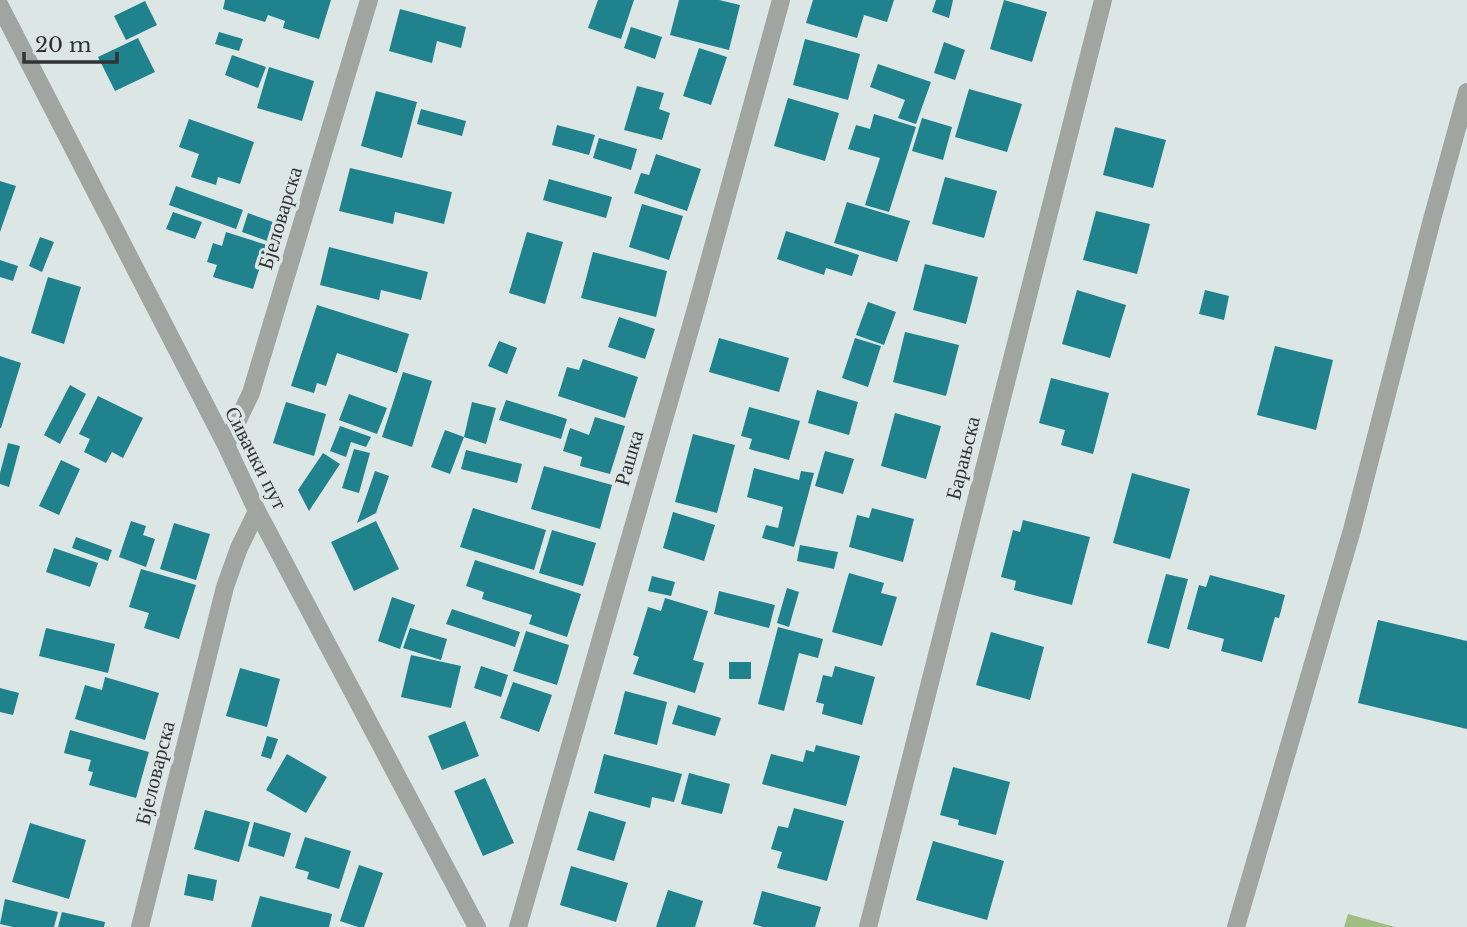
<svg xmlns="http://www.w3.org/2000/svg" width="1467" height="927" viewBox="0 0 1467 927" font-family="'Libre Baskerville',serif">
	<rect width="100%" height="100%" fill="#dce7e5"/>
	<!-- green -->
	<path fill="#a0be83" d="M1348 914 1395 927H1344Z"/>
	<!-- building -->
	<path fill="#1f828d" d="M225 0H331L319 39 283 28 285 21 268 15 265 22 223 9Z
		M598 0H634L621 39 588 28Z
		M679 0H719L740 5 729 50 670 35Z
		M813 0H894L887 22 864 15 857 38 806 23Z
		M936 0H953L949 18 932 12Z
		M1004 0 1047 12 1032 62 990 49Z
		M145 1 157 25 126 40 114 16Z
		M400 9 466 27 461 48 437 41 432 63 389 51Z
		M631 27 662 37 655 59 624 48Z
		M219 32 243 39 239 51 215 44Z
		M138 38 155 72 115 91 98 57Z
		M805 39 860 54 848 100 793 85Z
		M944 42 965 50 955 80 934 73Z
		M699 48 727 57 711 105 683 96Z
		M232 55 266 67 258 88 225 75Z
		M878 64 931 82 916 124 898 118 905 100 870 87Z
		M269 67 314 81 302 121 257 108Z
		M637 86 664 93 659 109 670 113 662 140 624 130Z
		M969 89 1022 104 1007 152 955 137Z
		M376 91 417 102 402 158 361 146Z
		M788 98 839 113 825 161 774 146Z
		M421 109 466 121 462 136 417 124Z
		M874 114 916 127 889 212 865 205 880 158 848 149 856 125 870 129Z
		M922 118 952 127 943 160 912 151Z
		M189 119 254 142 240 184 218 177 216 185 191 177 199 154 179 147Z
		M557 125 595 135 589 155 552 145Z
		M1115 127 1166 140 1153 188 1103 175Z
		M599 138 637 149 631 170 593 158Z
		M656 154 701 169 687 211 634 193 641 173 649 175Z
		M350 168 452 192 444 224 395 212 393 224 339 211Z
		M945 177 997 191 984 238 932 224Z
		M549 179 612 197 606 218 543 200Z
		M0 181 16 186 0 232Z
		M176 186 243 210 236 229 169 205Z
		M847 202 910 221 897 262 834 243Z
		M642 204 683 216 669 260 629 247Z
		M1096 211 1150 224 1137 274 1083 260Z
		M173 212 202 222 195 239 166 229Z
		M248 213 273 222 267 241 242 232Z
		M786 231 859 255 852 276 826 268 824 275 777 259Z
		M226 232 267 245 253 289 213 277 217 265 207 262 213 243 222 246Z
		M527 232 563 242 545 304 509 293Z
		M40 237 54 242 42 272 29 266Z
		M329 247 428 272 421 300 381 290 379 300 320 285Z
		M593 252 667 271 656 317 581 298Z
		M0 260 18 266 13 281 0 277Z
		M925 264 978 277 966 324 913 310Z
		M48 277 81 287 64 344 31 333Z
		M1077 290 1126 305 1110 358 1062 344Z
		M1205 290 1229 296 1224 320 1199 314Z
		M868 302 896 312 884 345 856 335Z
		M317 305 409 334 397 373 337 353 326 386 317 383 314 393 291 386Z
		M619 317 655 329 645 359 608 347Z
		M905 332 959 345 946 396 893 382Z
		M719 338 789 358 779 392 709 372Z
		M855 338 881 346 868 387 842 378Z
		M499 341 517 348 507 374 488 366Z
		M1275 346 1333 360 1316 430 1257 415Z
		M0 356 21 363 1 428H0Z
		M583 359 638 377 625 418 558 396 567 367 579 370Z
		M403 372 432 381 412 447 382 437Z
		M1051 378 1109 393 1093 454 1061 445 1065 430 1039 423Z
		M70 385 86 394 60 444 44 435Z
		M817 390 858 402 849 435 808 423Z
		M349 394 387 408 377 434 339 420Z
		M98 396 143 418 123 458 112 452 106 463 84 452 90 439 79 434Z
		M506 400 567 419 561 439 499 420Z
		M286 402 326 414 314 456 273 443Z
		M472 402 496 408 486 444 464 437Z
		M749 407 800 421 789 460 749 449 752 439 741 436Z
		M895 413 941 426 926 479 881 466Z
		M595 417 625 426 610 474 580 466 582 457 563 451 570 428 589 435Z
		M340 426 371 437 366 447 351 442 346 457 330 451Z
		M445 430 464 437 450 474 431 467Z
		M693 434 735 445 717 513 675 502Z
		M8 443 20 446 9 487 0 484V473Z
		M354 449 370 453 359 493 342 488Z
		M466 450 522 464 517 483 461 469Z
		M825 451 854 459 843 494 815 486Z
		M323 453 340 464 309 511 298 490Z
		M61 460 80 469 59 515 39 506Z
		M544 466 612 485 600 529 531 509Z
		M754 468 799 480 801 471 814 473 794 547 762 538 766 525 778 528 783 507 747 497Z
		M375 471 389 476 376 513 357 523Z
		M1132 473 1190 489 1170 559 1113 543Z
		M473 508 546 530 534 570 460 547Z
		M872 508 914 519 903 562 849 547 857 515 869 518Z
		M673 512 715 525 704 561 663 548Z
		M1023 520 1090 537 1072 605 1014 590 1016 581 1001 577 1013 530 1020 532Z
		M131 521 146 526 143 535 155 539 146 567 119 557Z
		M376 521 399 569 354 591 331 542Z
		M174 523 210 534 196 580 160 569Z
		M552 530 596 543 583 586 539 573Z
		M76 537 112 550 108 561 72 548Z
		M800 545 838 552 834 569 797 561Z
		M54 548 98 563 90 587 46 572Z
		M475 560 581 594 567 637 529 624 532 615 482 599 484 592 466 586Z
		M141 569 196 585 179 639 144 628 149 613 129 607Z
		M849 573 884 583 881 593 897 597 882 646 832 632Z
		M1166 574 1188 579 1169 649 1147 643Z
		M1210 575 1285 595 1279 618 1275 617 1262 662 1221 651 1224 639 1187 629 1199 585 1206 587Z
		M652 576 675 582 671 596 648 591Z
		M787 588 799 592 789 627 777 623Z
		M719 591 775 605 769 628 714 614Z
		M392 597 415 605 400 649 378 641Z
		M665 598 708 611 693 660 704 663 695 693 633 674 639 657 633 655 648 607 661 611Z
		M452 609 520 632 515 647 446 624Z
		M1378 620 1467 641V729L1358 703Z
		M778 627 823 639 818 658 799 653 784 711 758 704Z
		M46 628 115 644 108 673 39 656Z
		M410 628 447 639 441 660 403 648Z
		M526 631 569 645 557 685 513 671Z
		M991 632 1044 647 1030 700 976 685Z
		M411 655 461 666 451 708 401 697Z
		M729 662H751V679H729Z
		M481 666 508 675 501 697 474 688Z
		M835 666 875 677 862 725 822 714 824 704 816 702 823 675 832 677Z
		M240 668 280 679 267 727 226 716Z
		M105 677 159 693 145 740 75 719 85 685 102 690Z
		M513 682 552 695 539 732 500 718Z
		M0 688 19 693 13 715 0 712Z
		M625 691 667 702 657 745 614 734Z
		M678 705 721 718 715 736 672 724Z
		M465 721 479 756 442 770 428 736Z
		M70 730 149 752 136 798 89 785 93 772 88 771 91 760 64 753Z
		M267 736 278 739 271 759 261 756Z
		M816 745 860 756 846 806 762 784 771 754 803 762 806 750 814 752Z
		M287 754 327 777 306 813 266 790Z
		M604 754 682 774 674 802 652 797 650 808 594 793Z
		M953 767 1010 782 996 835 958 825 959 820 940 815Z
		M689 773 730 784 722 814 681 804Z
		M485 778 514 843 483 856 454 791Z
		M794 808 844 821 827 881 777 868 782 852 771 849 778 826 788 828Z
		M205 810 250 822 239 862 194 849Z
		M589 811 626 822 614 861 577 850Z
		M254 822 291 833 284 857 248 846Z
		M30 823 86 840 69 899 12 882Z
		M305 837 351 851 339 889 307 879 309 872 295 868Z
		M933 841 1004 861 987 920 916 900Z
		M359 865 383 873 364 927H358L340 921Z
		M571 866 628 883 616 922 560 905Z
		M188 874 217 880 213 901 184 895Z
		M668 890 703 901 695 927H656Z
		M762 891 821 907 815 927H763L753 924Z
		M260 896 332 914 329 927H251Z
		M5 899 58 912 54 927H13L0 924Z
		M62 912 105 922 104 927H58Z"/>
	<g fill="none" stroke-linecap="round" stroke-linejoin="round">
		<!-- minor -->
		<path stroke="#a1a5a2" stroke-width="18" d="M0 6 226 445 257 511 477 927
			M226 445 251 393 369 0
			M140 927 225 587 239 548 257 511
			M518 927 697 305 781 0
			M868 927 1103 0
			M1236 927 1352 530 1431 223 1467 92"/>
	</g>
	<g text-anchor="middle" dominant-baseline="central" stroke-width="7" stroke-linejoin="round" paint-order="stroke">
		<!-- street labels -->
		<g font-size="21" fill="#303433" stroke="#dce7e5">
			<text transform="translate(280 218) rotate(-73)">Бјеловарска</text>
			<text transform="translate(256 458) rotate(63)">Сивачки пут</text>
			<text transform="translate(629 458) rotate(-74)">Рашка</text>
			<text transform="translate(963 458) rotate(-76)">Барањска</text>
			<text transform="translate(155 773) rotate(-76)">Бјеловарска</text>
		</g>
	</g>
	<!-- scale -->
	<path d="M24 52v10h93v-10" fill="none" stroke="#303433" stroke-width="3.5"/>
	<text x="35" y="52" font-size="21" fill="#303433" stroke="#dce7e5" stroke-width="5" paint-order="stroke">20 m</text>
</svg>
